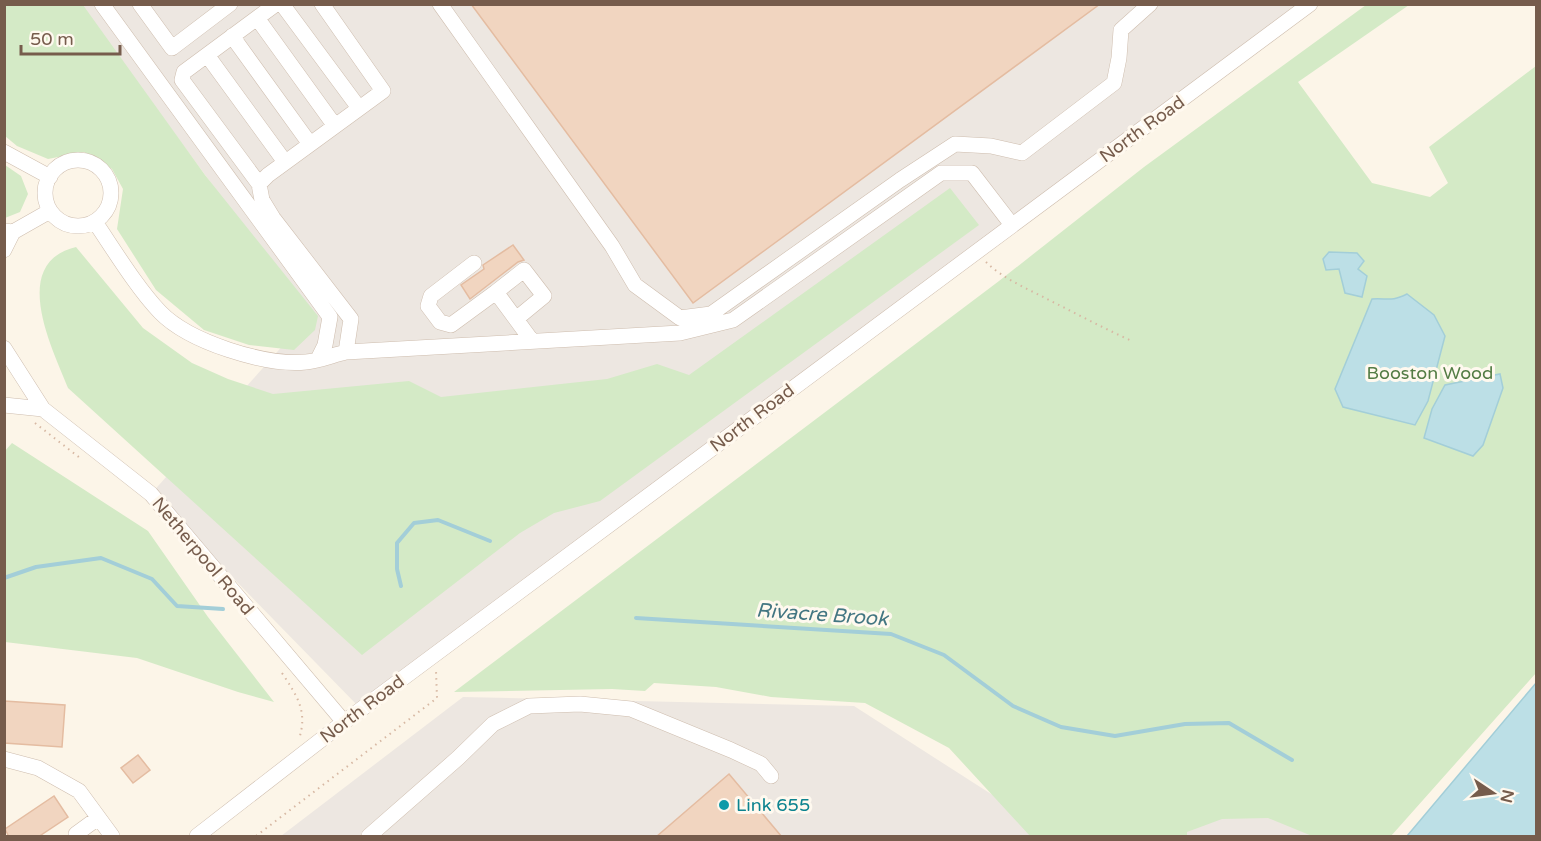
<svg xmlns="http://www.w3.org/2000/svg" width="1541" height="841" viewBox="0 0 1541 841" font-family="'Varela Round',sans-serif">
	<rect width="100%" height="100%" fill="#fcf5e8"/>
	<!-- industrial -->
	<path fill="#ede7e1" d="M80 5H1310L358 706 151 494 309 316Z
		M463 697 854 706 1033 821 1274 807 1342 836H281Z"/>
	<!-- green -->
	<path fill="#d4eac6" d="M4 5H83L205 175 318 316 315 330 294 350 249 345 204 330 156 290 117 229 123 189 112 169 84 152 48 159 17 146 5 136Z
		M1366 5H1409L1298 82 1372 183 1430 197 1448 183 1429 147 1536 66V673L1391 836H1312L1268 818 1222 819 1187 832V836H1030L949 748 865 703 771 697 716 687 654 683 645 691 612 689 454 692 999 281 1144 167Z
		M5 165 21 176 28 194 20 212 5 218Z
		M950 188 979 225 600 501 554 513 520 533 362 655 68 388C52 348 9 263 76 247L143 328 192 363 228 379 273 394 409 381 441 397 607 379 657 364 689 375Z
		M12 443 148 531 208 617 274 702 238 692 137 658 5 642 4 452Z"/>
	<!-- water -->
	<path fill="#bcdfe6" stroke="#a3ced8" stroke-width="1.5" d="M1329 252 1357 253 1364 261 1358 269 1367 276 1362 297 1345 293 1339 269 1326 270 1323 259Z
		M1407 294 1434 315 1445 336 1428 401 1415 425 1343 407 1335 389 1372 299C1388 298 1391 302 1407 294Z
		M1500 374 1503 388 1483 445 1473 456 1424 438 1432 409 1445 385Z
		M1536 683V836H1407Z"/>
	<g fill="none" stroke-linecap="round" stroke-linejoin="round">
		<!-- stream -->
		<path stroke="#a3ced8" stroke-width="4" d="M4 578 36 567 101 558 152 579 177 606 223 609
			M401 586 397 569V543L414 523 438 520 490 541
			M636 618 891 634 944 655 1013 706 1061 727 1115 736 1185 724 1229 723 1292 760"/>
	</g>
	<!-- building -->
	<path fill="#f1d5c0" stroke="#e4bca1" stroke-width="1.5" d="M471 4H1100L693 303Z
		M513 245 524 260 518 262 470 299 461 285 484 269 483 265Z
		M4 701 65 705 62 747 4 743Z
		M138 755 150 770 133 783 121 768Z
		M729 774 782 837H656Z
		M54 796 68 817 38 837H9L5 829Z"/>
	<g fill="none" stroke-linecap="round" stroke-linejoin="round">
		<!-- minor casing -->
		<g stroke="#cebdae" stroke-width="16">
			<path id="minor" d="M102 4 330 317 325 345 318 359
				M140 4 172 48 230 4
				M282 4 359 108
				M440 4 612 246 635 285 680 318 711 314 900 180 955 144 991 146 1022 153 1114 83 1119 58 1121 30 1150 4
				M257 18 335 126
				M232 36 310 144
				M207 55 285 162
				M4 152 50 177
				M45 193a33 33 0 1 1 66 0a33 33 0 1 1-66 0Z
				M259 184 182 80 184 72 276 4
				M95 222C114 250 137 288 160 312 189 342 265 366 306 362 319 361 333 355 346 352L351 319 273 218 262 200 259 184 268 175 383 91 322 4
				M4 231 13 232 50 211
				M4 250 13 232
				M474 263 431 296 428 306 440 322 451 325 496 292 532 341
				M496 292 524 270 544 296 516 319
				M4 348 43 409 151 494 344 722
				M346 352 680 333 733 320 941 173H972L1012 225
				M4 405 43 409
				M4 759 38 768 79 791 112 836
				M76 834 98 818
				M197 836 344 722 1310 4
				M369 836 458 758 493 724 529 706 580 704 631 709 731 750 761 764 771 776"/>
		</g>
		<!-- path -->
		<path stroke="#d7b8a3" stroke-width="2" stroke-dasharray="1.5 4.5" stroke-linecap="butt" d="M986 262C1002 278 1026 288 1047 299 1075 313 1103 328 1132 341
			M35 423 80 458
			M282 673C297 696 308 711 299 739
			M256 836 437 698 436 671"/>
		<!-- minor -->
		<use href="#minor" stroke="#fff" stroke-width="15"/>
	</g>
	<!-- markers -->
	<circle fill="#0f9aa8" stroke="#fff9ef" stroke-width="2" cx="724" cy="805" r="6"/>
	<g text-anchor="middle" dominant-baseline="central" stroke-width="6" stroke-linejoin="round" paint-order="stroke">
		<!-- street labels -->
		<g font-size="18" fill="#765c4c" stroke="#fff9ef">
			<text transform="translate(1142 129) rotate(-36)">North Road</text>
			<text transform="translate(752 418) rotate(-37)">North Road</text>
			<text transform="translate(203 556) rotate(50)">Netherpool Road</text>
			<text transform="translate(362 709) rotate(-37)">North Road</text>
		</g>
		<!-- park labels -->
		<g font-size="18" fill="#537c44" stroke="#fff9ef">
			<text x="1430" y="373">Booston Wood</text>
		</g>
		<!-- culture labels -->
		<g font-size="18" fill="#0d838f" stroke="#fff9ef" text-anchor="start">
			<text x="736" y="805">Link 655</text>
		</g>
		<!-- water labels -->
		<g font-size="20" font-style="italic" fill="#437682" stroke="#fff9ef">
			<text transform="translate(822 615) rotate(4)">Rivacre Brook</text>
		</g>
	</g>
	<!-- border -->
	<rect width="1541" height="841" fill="none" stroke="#765c4c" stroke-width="12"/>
	<!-- north arrow -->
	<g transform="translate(1493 793) rotate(103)" stroke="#fff9ef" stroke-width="4.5" paint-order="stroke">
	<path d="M0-4.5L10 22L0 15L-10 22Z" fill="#765c4c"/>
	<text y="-9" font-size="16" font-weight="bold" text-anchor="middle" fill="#765c4c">N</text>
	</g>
	<!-- scale -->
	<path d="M21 45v9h99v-9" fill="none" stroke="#765c4c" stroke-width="3"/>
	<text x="30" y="45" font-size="18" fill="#765c4c" stroke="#fff9ef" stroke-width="4.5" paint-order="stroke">50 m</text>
</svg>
